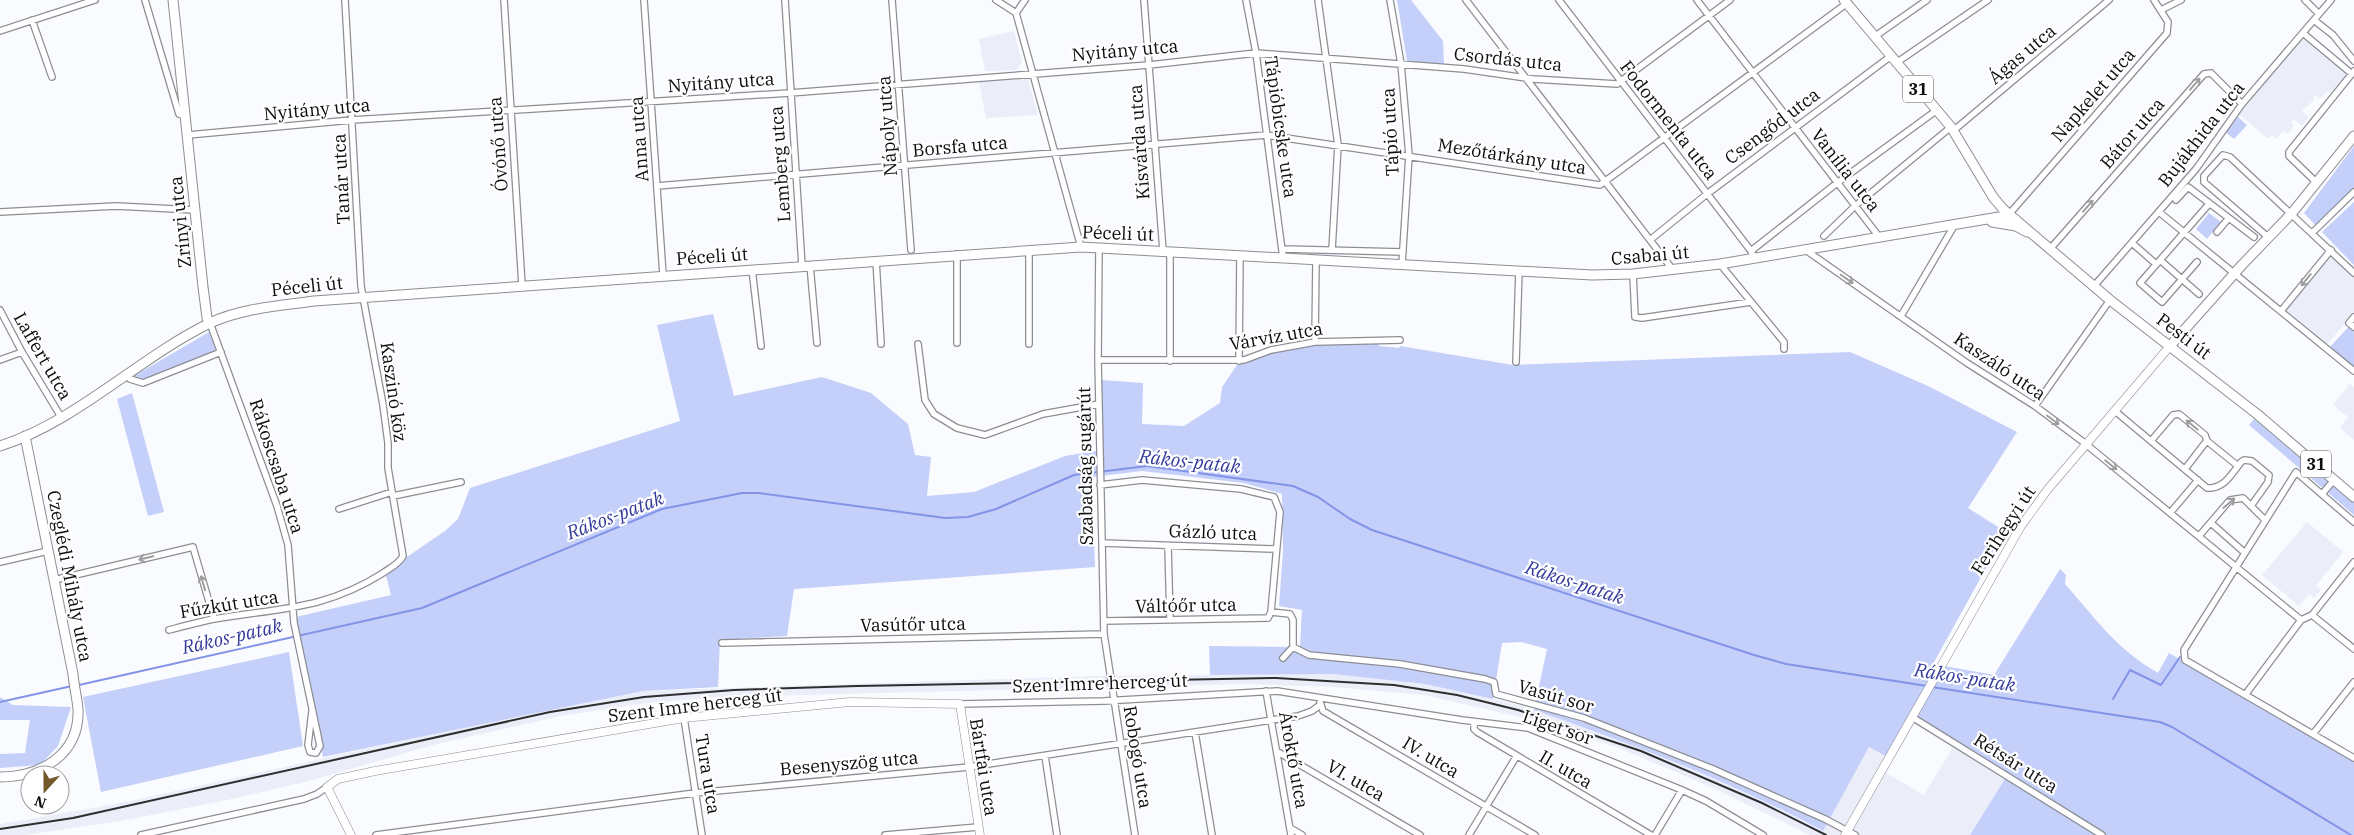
<svg xmlns="http://www.w3.org/2000/svg" width="2354" height="835" viewBox="0 0 2354 835" font-family="'IBM Plex Serif',serif">
	<rect width="100%" height="100%" fill="#fafbff"/>
	<!-- built -->
	<path fill="#ebeef9" d="M1014 31 1022 63 1017 70 985 71 979 39Z
		M2303 37 2347 74 2330 93 2327 91 2320 99 2315 95 2313 97 2314 100 2302 111 2309 117 2302 126 2294 119 2291 123 2294 126 2287 134 2283 131 2276 139 2272 135 2268 139 2238 113Z
		M1028 79 1038 115 986 118 979 82Z
		M2331 254 2354 276V313L2327 344 2285 310Z
		M2350 384 2354 387V440L2340 428 2348 417 2333 405Z
		M2307 522 2343 552 2316 586 2321 590 2314 598 2309 594 2299 606 2262 575Z
		M1333 674 1425 684 1520 705 1622 740 1718 778 1822 831 1869 747 1893 760 1886 773 1924 795 1956 742 2008 774 1970 835H1810L1713 788 1619 748 1516 716 1424 695 1334 687 1240 684 720 697 646 703 561 716 433 745 309 781 227 800 121 821 25 835H0V824L116 804 548 709 643 691 1094 676Z"/>
	<!-- green -->
	<path fill="#c4cffa" d="M1397 0H1411L1443 41 1444 64 1407 61Z
		M2238 117 2247 125 2234 139 2225 132Z
		M2354 146V189L2316 226 2304 213Z
		M2354 202V265L2322 232Z
		M2209 213 2221 222 2207 239 2196 229Z
		M713 314 734 396 822 377 871 393 908 424 915 455 931 457 927 496 974 492 1065 456 1102 450 1101 380 1143 383 1142 424 1184 426 1220 403 1222 387 1237 365 1272 352 1314 344 1378 342 1379 346 1399 348 1400 346 1513 365 1850 352 1928 386 2017 432 1968 508 2006 532 1933 664 1994 675 2060 569 2066 575 2065 584C2097 620 2115 648 2158 673L2169 653 2354 760V835H1970L2008 774 1917 718 1893 760 1869 747 1823 831C1730 781 1633 744 1534 710L1547 649 1521 642 1502 643 1493 699 1425 684 1333 674 1210 675 1209 646 1300 647 1302 610 1279 606 1283 551 1282 494 1244 483 1142 471 1092 477 1095 567 794 589 787 636 720 640 718 687 643 691 323 757 299 645 296 617 391 595 385 572 445 531 458 519 470 488 680 421 657 325Z
		M2354 321V369L2330 347Z
		M209 332 216 351 142 380 134 376Z
		M132 393 164 512 148 516 117 399Z
		M2254 419 2354 502V515L2249 425Z
		M289 652 303 746 101 792 83 697Z
		M0 697 13 705 71 707 58 746 40 765 0 768V754L25 753 30 720H0Z"/>
	<g fill="none" stroke-linecap="round" stroke-linejoin="round">
		<!-- stream -->
		<path stroke="#8394e8" stroke-width="2" d="M79 685 422 608 662 509 742 493H759L908 513 945 518 968 517 996 509 1074 475 1147 466 1293 486 1318 497 1350 519 1372 530 1754 655 1786 664 1927 686
			M1932 687 2160 722 2172 727 2351 835
			M2113 699 2130 670 2161 685 2180 657
			M0 702 72 686"/>
		<!-- minor casing -->
		<g stroke="#8c8e94" stroke-width="8">
			<path id="minor" d="M145 0 179 114 186 116
				M504 0 522 285
				M644 0 663 275
				M785 0 802 266
				M892 0 911 250
				M996 0 1016 13
				M1144 0 1163 251
				M1246 0 1256 53 1283 258
				M1318 0 1338 145 1332 250
				M1390 0 1401 64 1409 155 1402 264
				M1466 0 1673 270
				M1559 0 1751 251 1754 259
				M1697 0 1880 238
				M2305 0 2319 14
				M2161 10 2181 0
				M1016 13 1081 247
				M1016 13 1025 0
				M32 20 52 77
				M2314 20 2333 35 2354 61
				M0 31 95 0
				M2303 33 2352 74
				M1874 37 1927 0
				M1896 63 1988 0
				M1953 131 2109 0
				M188 135 352 120 790 93 1149 65 1256 53 1464 69 1533 79 1617 84 1730 0
				M2317 183 2289 156V152L2354 71
				M657 186 1266 135 1600 185 1846 4
				M2176 200 2188 187 2254 237
				M0 212 116 206 195 210
				M2011 212 2167 33 2168 22 2154 0
				M2159 212 2354 371
				M2217 232 2228 219
				M2313 232 2354 192
				M1824 236 1855 206 1951 127
				M2268 237 2204 182V176L2223 155 2230 157 2354 273
				M1650 240 1707 194 1891 56
				M2132 243 2156 264
				M1099 247 1098 360 1104 634 1135 835
				M1283 249 1403 252
				M2050 249 2204 74 2211 73 2242 104
				M1170 251V361
				M1751 251 1837 183 1937 110
				M1807 251 1967 363 2035 406 2082 441 2301 620
				M957 254V343
				M876 260 881 344
				M2160 260 2199 294
				M2197 262 2162 302 2140 283 2209 204
				M1720 264 1784 342V349
				M810 265 817 343
				M752 269 761 346
				M1633 274 1635 317 1642 318 1751 302
				M2094 286 2196 169 2242 104 2331 0
				M0 310 22 352 61 417
				M2281 311 2331 250
				M1901 316 1954 226
				M2354 317 2349 323 2354 327
				M210 323 277 506 288 545 294 623 320 746 316 753 310 752 308 745 312 711
				M1315 342 1316 259
				M918 344 925 400 934 414 957 428 985 435 1043 414 1099 404
				M1029 344V250
				M0 360 22 352
				M1098 360H1244L1271 350 1315 342 1400 340
				M1239 361 1240 255
				M1516 362 1519 270
				M127 375 130 379 143 383 221 352
				M2035 406 2110 300
				M2115 411 2207 488C2224 489 2231 475 2241 462L2244 460 2252 461 2269 475 2268 482 2251 506
				M2151 441 2173 415 2179 414 2205 435 2207 441 2238 466
				M2185 469 2205 443
				M1100 485 1142 480 1241 489 1274 497 1280 512 1271 612 1268 618 1104 621
				M2322 494 2334 480
				M393 496 461 482
				M339 509 392 492
				M2170 513 2198 480
				M2354 522 2296 472 2184 650 2185 660 2354 758
				M2211 523 2245 553
				M2199 536 2230 500 2243 498 2265 520
				M1102 543 1275 549
				M1168 546 1170 620
				M0 562 48 551
				M54 580 193 547 214 619
				M1271 612 1290 614 1293 620V647L1309 655 1400 664 1485 679 1494 682 1496 694 1584 718 1713 769 1825 819 1855 835
				M2312 615 2354 649
				M169 630C184 626 199 622 214 619 278 608 325 610 383 573 390 568 399 564 403 556L388 468V443L383 405 361 286 345 0
				M722 643 1104 634
				M1283 658 1293 647
				M1266 691 1291 835
				M2245 695 2301 620 2312 615 2354 562
				M1320 702 1323 711 1535 835
				M960 704 1104 701 1277 691 1462 720 1528 728 1682 790 1706 801 1763 835
				M1912 717 2102 835
				M684 718 702 835
				M1474 722V729L1477 732 1651 835
				M1195 732 1212 835
				M2313 734 2354 682
				M1278 752 1420 835
				M1045 756 1057 835
				M1290 828 1302 835
				M141 835 304 799 317 794 327 787
				M376 835 695 793 969 767 1298 716 1312 711 1320 705
				M885 835 978 827
				M1469 835 1516 757
				M1655 835 1682 790"/>
		</g>
		<!-- tertiary casing -->
		<g stroke="#8c8e94" stroke-width="9">
			<path id="tertiary" d="M351 835 327 787 338 779 375 771 684 718 850 702 960 704 980 835
				M1845 835 2021 526 2048 489 2170 346"/>
		</g>
		<!-- secondary casing -->
		<g stroke="#8c8e94" stroke-width="11">
			<path id="secondary" d="M173 0 203 287 207 318 210 323
				M1992 222 2016 226 2027 232
				M2170 346 2242 265 2292 213 2354 136
				M0 446C78 421 138 358 210 323 242 308 280 306 314 301L1081 247 1592 275 1633 274 1720 264 1999 217 2015 219
				M0 777C40 777 80 755 78 709 77 698 74 686 73 674L25 436"/>
		</g>
		<!-- primary casing -->
		<g stroke="#8c8e94" stroke-width="11">
			<path id="primary" d="M1844 0 1951 127 1993 197 2003 209 2110 300 2257 414 2354 497"/>
		</g>
		<!-- minor -->
		<use href="#minor" stroke="#fff" stroke-width="5.5"/>
		<!-- tertiary -->
		<use href="#tertiary" stroke="#fff" stroke-width="8"/>
		<!-- secondary -->
		<use href="#secondary" stroke="#fff" stroke-width="9"/>
		<!-- primary -->
		<use href="#primary" stroke="#fff" stroke-width="9"/>
		<!-- rail -->
		<path stroke="#2d2e30" stroke-width="2" d="M0 829 73 818 550 712 644 697 734 690 857 686 1276 678 1394 685 1457 695 1518 710 1641 751 1762 803 1826 835"/>
	</g>
	<!-- one-way arrows -->
	<defs><path id="oneway-shaft" d="M-6 0H5M1.5-3L5.5 0L1.5 3" fill="none" stroke-width="1.6" stroke-linecap="round" stroke-linejoin="round" transform="scale(1.25)"/></defs>
	<g stroke="#9e9e9f">
		<use href="#oneway-shaft" transform="translate(2195 84) rotate(-49)"/>
		<use href="#oneway-shaft" transform="translate(2088 206) rotate(-49)"/>
		<use href="#oneway-shaft" transform="translate(1847 279) rotate(35)"/>
		<use href="#oneway-shaft" transform="translate(2306 280) rotate(129)"/>
		<use href="#oneway-shaft" transform="translate(2053 420) rotate(37)"/>
		<use href="#oneway-shaft" transform="translate(2192 425) rotate(-141)"/>
		<use href="#oneway-shaft" transform="translate(2111 465) rotate(39)"/>
		<use href="#oneway-shaft" transform="translate(2229 503) rotate(-41)"/>
		<use href="#oneway-shaft" transform="translate(146 558) rotate(166)"/>
		<use href="#oneway-shaft" transform="translate(203 583) rotate(-106)"/>
	</g>
	<g text-anchor="middle" dominant-baseline="central" stroke-width="4.5" stroke-linejoin="round" paint-order="stroke">
		<!-- shield labels -->
		<g fill="#fff" stroke="#555657" stroke-width="1">
			<rect x="1903" y="75.5" width="30" height="27" rx="4"/>
			<rect x="2301" y="450.5" width="30" height="27" rx="4"/>
		</g>
		<g font-size="16" font-weight="bold" fill="#0c0d0f">
			<text x="1918" y="89">31</text>
			<text x="2316" y="464">31</text>
		</g>
		<!-- street labels -->
		<g font-size="18" fill="#0c0d0f" stroke="#fff">
			<text transform="translate(1125 50) rotate(-5)">Nyitány utca</text>
			<text transform="translate(2022 54) rotate(-40)">Ágas utca</text>
			<text transform="translate(1508 59) rotate(6)">Csordás utca</text>
			<text transform="translate(721 82) rotate(-4)">Nyitány utca</text>
			<text transform="translate(2093 95) rotate(-49)">Napkelet utca</text>
			<text transform="translate(317 109) rotate(-5)">Nyitány utca</text>
			<text transform="translate(1669 120) rotate(52)">Fodormenta utca</text>
			<text transform="translate(887 126) rotate(-94)">Nápoly utca</text>
			<text transform="translate(1772 126) rotate(-37)">Csengőd utca</text>
			<text transform="translate(1281 127) rotate(82)">Tápióbicske utca</text>
			<text transform="translate(1390 132) rotate(-93)">Tápió utca</text>
			<text transform="translate(2132 133) rotate(-49)">Bátor utca</text>
			<text transform="translate(2201 134) rotate(-52)">Bujákhida utca</text>
			<text transform="translate(639 139) rotate(-94)">Anna utca</text>
			<text transform="translate(1139 142) rotate(-94)">Kisvárda utca</text>
			<text transform="translate(498 144) rotate(-94)">Óvónő utca</text>
			<text transform="translate(960 146) rotate(-5)">Borsfa utca</text>
			<text transform="translate(1512 156) rotate(9)">Mezőtárkány utca</text>
			<text transform="translate(780 164) rotate(-94)">Lemberg utca</text>
			<text transform="translate(1846 170) rotate(52)">Vanília utca</text>
			<text transform="translate(341 179) rotate(-93)">Tanár utca</text>
			<text transform="translate(180 222) rotate(-96)">Zrínyi utca</text>
			<text transform="translate(1118 233) rotate(2)">Péceli út</text>
			<text transform="translate(1650 255) rotate(-5)">Csabai út</text>
			<text transform="translate(712 256) rotate(-4)">Péceli út</text>
			<text transform="translate(307 286) rotate(-6)">Péceli út</text>
			<text transform="translate(1276 336) rotate(-10)">Várvíz utca</text>
			<text transform="translate(2184 336) rotate(37)">Pesti út</text>
			<text transform="translate(43 356) rotate(60)">Laffert utca</text>
			<text transform="translate(2000 366) rotate(34)">Kaszáló utca</text>
			<text transform="translate(394 392) rotate(82)">Kaszinó köz</text>
			<text transform="translate(277 466) rotate(72)">Rákoscsaba utca</text>
			<text transform="translate(1085 466) rotate(-91)">Szabadság sugárút</text>
			<text transform="translate(2003 530) rotate(-57)">Ferihegyi út</text>
			<text transform="translate(1213 532) rotate(2)">Gázló utca</text>
			<text transform="translate(70 576) rotate(79)">Czeglédi Mihály utca</text>
			<text transform="translate(229 604) rotate(-9)">Fűzkút utca</text>
			<text transform="translate(1186 605) rotate(-1)">Váltóőr utca</text>
			<text transform="translate(913 624) rotate(-1)">Vasútőr utca</text>
			<text transform="translate(1100 683) rotate(-2)">Szent Imre herceg út</text>
			<text transform="translate(1556 696) rotate(16)">Vasút sor</text>
			<text transform="translate(695 705) rotate(-7)">Szent Imre herceg út</text>
			<text transform="translate(1558 727) rotate(19)">Liget sor</text>
			<text transform="translate(1138 757) rotate(81)">Robogó utca</text>
			<text transform="translate(1431 757) rotate(31)">IV. utca</text>
			<text transform="translate(1294 760) rotate(80)">Ároktő utca</text>
			<text transform="translate(849 763) rotate(-5)">Besenyszög utca</text>
			<text transform="translate(2016 763) rotate(32)">Rétsár utca</text>
			<text transform="translate(984 767) rotate(81)">Bártfai utca</text>
			<text transform="translate(1566 769) rotate(30)">II. utca</text>
			<text transform="translate(708 774) rotate(81)">Tura utca</text>
			<text transform="translate(1356 780) rotate(30)">VI. utca</text>
		</g>
		<!-- water labels -->
		<g font-size="19" font-style="italic" fill="#333a9a" stroke="#fff">
			<text transform="translate(1190 461) rotate(6)">Rákos-patak</text>
			<text transform="translate(615 515) rotate(-21)">Rákos-patak</text>
			<text transform="translate(1575 582) rotate(18)">Rákos-patak</text>
			<text transform="translate(232 636) rotate(-13)">Rákos-patak</text>
			<text transform="translate(1965 677) rotate(9)">Rákos-patak</text>
		</g>
	</g>
	<!-- north arrow -->
	<g transform="translate(45 790) rotate(201)"><circle r="24" fill="#ffffff" stroke="#9e9e9f"/>
	<path d="M0-4L9 19L0 12L-9 19Z" fill="#73582a"/>
	<text y="-8" font-size="14" font-weight="bold" text-anchor="middle" fill="#0c0d0f">N</text>
	</g>
</svg>
